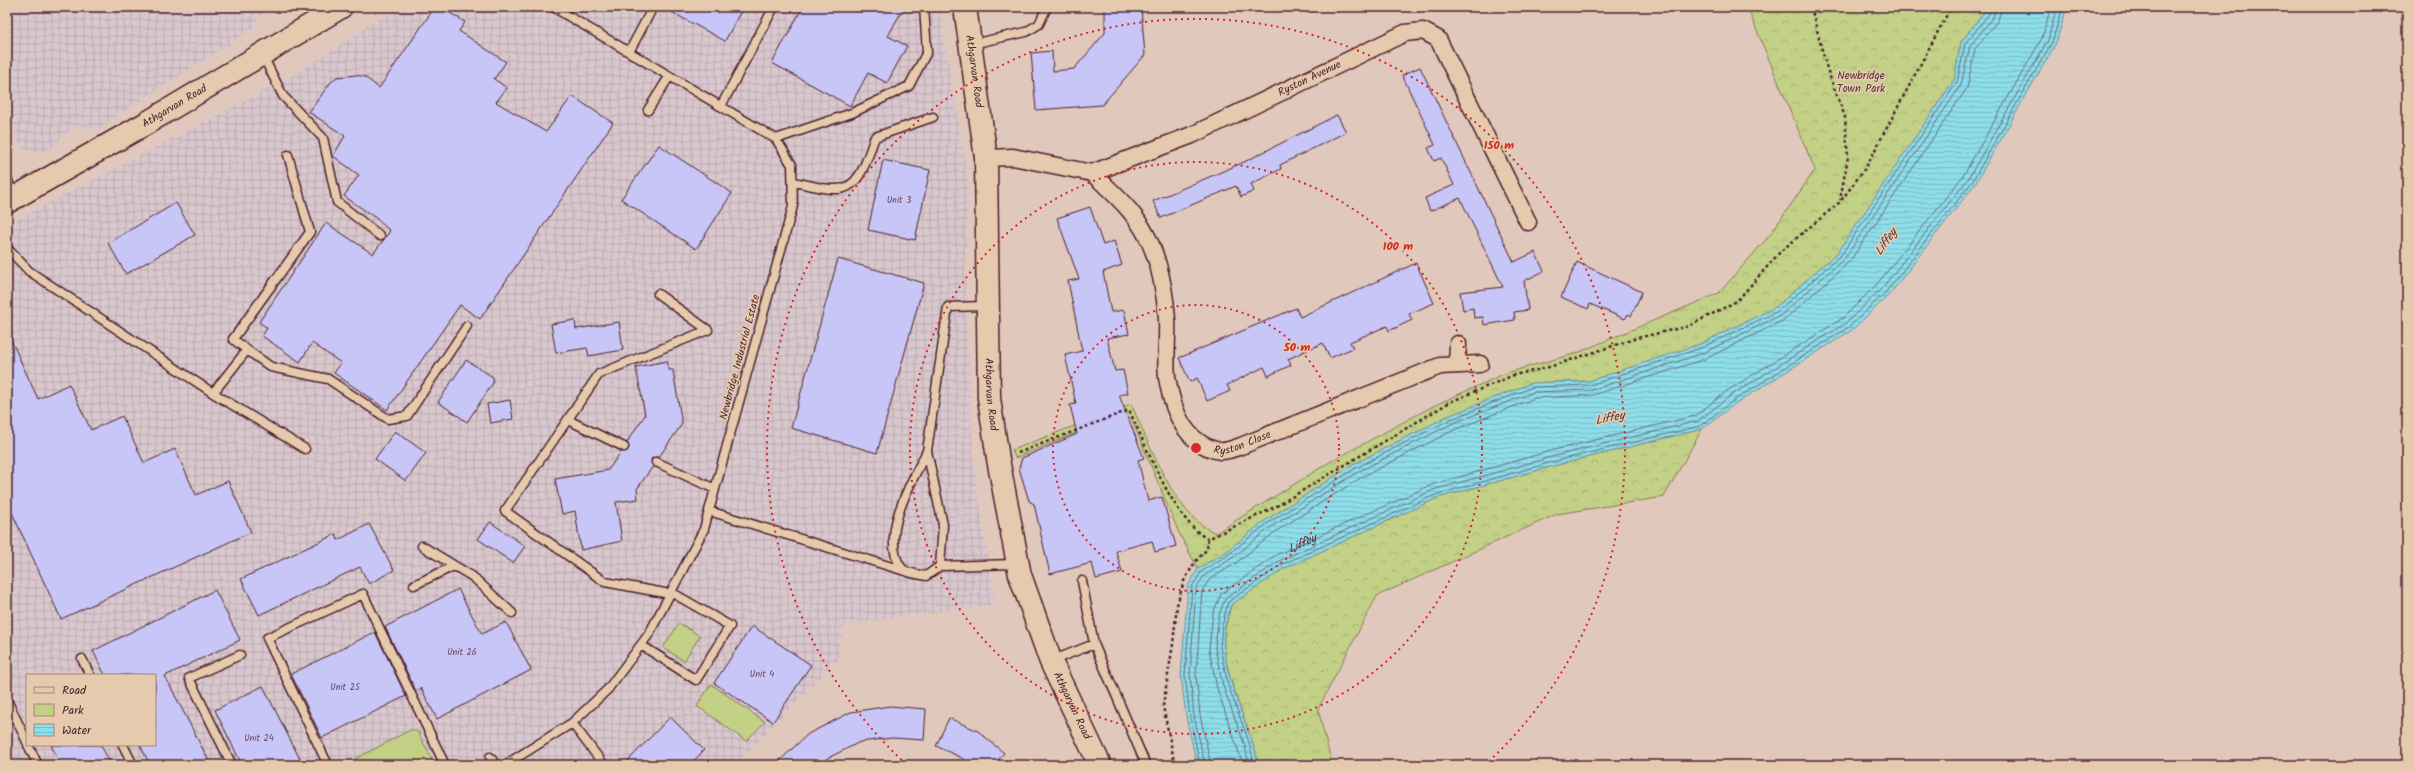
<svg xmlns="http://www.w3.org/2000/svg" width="2414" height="772" viewBox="0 0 2414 772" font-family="Kalam,sans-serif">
	<defs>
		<pattern id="industrial-grid" width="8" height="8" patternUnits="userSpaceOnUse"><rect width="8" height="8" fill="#d9c8ce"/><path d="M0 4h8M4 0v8" fill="none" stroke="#bcabb1"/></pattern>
		<pattern id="forest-crowns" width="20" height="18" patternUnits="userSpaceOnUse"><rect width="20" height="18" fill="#c2d186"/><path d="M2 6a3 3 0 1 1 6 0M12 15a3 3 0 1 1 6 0" fill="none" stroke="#a8b374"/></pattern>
		<pattern id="water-rules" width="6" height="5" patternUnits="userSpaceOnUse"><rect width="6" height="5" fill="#8eddeb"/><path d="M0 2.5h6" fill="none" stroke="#7cbdca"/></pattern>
	</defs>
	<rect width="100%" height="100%" fill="#e0c9bc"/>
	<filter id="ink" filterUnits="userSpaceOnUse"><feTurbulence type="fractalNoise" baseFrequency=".025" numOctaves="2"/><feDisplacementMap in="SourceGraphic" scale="8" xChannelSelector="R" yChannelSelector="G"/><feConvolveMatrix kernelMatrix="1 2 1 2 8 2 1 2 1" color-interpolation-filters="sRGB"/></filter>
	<g filter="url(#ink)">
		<!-- industrial -->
		<path fill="url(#industrial-grid)" fill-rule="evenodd" d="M7 7H266L251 30 115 117 99 130 77 126 61 137 57 145 40 153 22 148 7 117Z
			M397 7H939L969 187 965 276 973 457 995 604 844 625 837 660 735 765H7V225L296 74ZM27 675H155V745H27Z"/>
		<!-- green -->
		<path fill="#c2d186" stroke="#867858" d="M679 623 700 636 684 661 663 648Z
			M711 684 765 722 746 741 697 706Z
			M410 730H415L418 732 435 765H344Z"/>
		<!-- forest -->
		<path fill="url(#forest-crowns)" stroke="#867858" d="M1747 7H1988L1961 42 1954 80 1839 251 1776 307 1700 344 1589 381 1532 383 1448 416 1354 464 1266 520 1227 551 1198 569 1179 533 1131 418 1115 417 1015 458 1012 450 1131 404C1149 442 1174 517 1216 533L1328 463 1433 406 1506 373 1577 353 1719 293 1769 236 1815 170Z
			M1702 429 1664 497 1557 514 1377 596 1318 709 1332 765H1259C1249 725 1229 688 1224 648 1222 634 1228 619 1231 605L1283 569 1437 498 1557 465Z"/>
		<!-- water -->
		<path fill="url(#water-rules)" stroke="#73919e" d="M1988 7H2067L2056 43 1975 184 1889 295 1852 330 1735 404 1702 429 1557 465 1437 498 1283 569 1231 605C1227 618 1222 634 1224 648 1228 688 1249 725 1259 765H1197L1186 717 1181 675 1188 586 1198 569 1227 551 1266 520 1354 464 1448 416 1532 383 1589 381 1700 344 1776 307 1837 253 1954 80 1961 42Z"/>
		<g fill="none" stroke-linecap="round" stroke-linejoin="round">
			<!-- shore -->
			<g stroke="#656b78" stroke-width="1">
				<path d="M1200 765 1190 717 1185 675 1192 587 1201 572 1229 554 1268 523 1356 468 1449 420 1533 387 1590 385 1701 348 1778 311 1841 255 1957 82 1965 44 1989 14 1991 7"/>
				<path d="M1205 765 1194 716 1190 674 1196 589 1204 576 1232 558 1271 527 1358 472 1451 424 1534 392 1592 390 1703 353 1781 315 1845 258 1961 85 1970 46 1993 17 1996 7"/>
				<path d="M1211 765 1200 715 1196 675 1202 591 1209 580 1236 563 1275 532 1362 477 1454 430 1535 398 1593 395 1705 359 1784 320 1850 261 1967 88 1975 49 1998 20 2002 7"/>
				<path id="s1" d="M1243 765 1217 688 1209 649 1213 613 1221 594 1276 555 1431 485 1554 450 1695 416 1727 391 1843 318 1877 284 1963 176 2042 38 2051 7"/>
				<path d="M1249 765 1245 746 1223 686 1215 648 1219 615 1225 599 1279 561 1433 490 1555 456 1698 421 1730 396 1846 323 1882 288 1968 179 2048 40 2057 7"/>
				<path d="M1254 765 1250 745 1228 685 1220 647 1222 626 1228 602 1281 565 1435 495 1556 461 1700 426 1733 401 1849 327 1886 292 1972 182 2052 42 2063 7"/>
			</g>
		</g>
		<!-- building -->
		<path fill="#c8c5f7" stroke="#4a1f2b" d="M435 7H440L465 22 459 31 506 62 494 79 507 88 496 102 546 132 572 96 613 123 480 319 460 305 387 410 334 373 341 363 312 343 300 362 262 336 267 328 259 322 326 223 373 254 390 231 377 219 344 196 359 175 333 156 345 136 309 112 331 82 337 77 356 75 365 77 379 88Z
			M662 7H743L725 41Z
			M803 7H904L888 36 907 46 887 83 868 73 850 106 772 63Z
			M1105 7H1141L1145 55 1102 105 1036 110 1031 53 1052 51 1053 71 1074 69 1105 33Z
			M1420 67 1514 262 1535 252 1544 271 1524 281 1528 310 1514 312 1515 320 1484 325 1483 317 1474 318 1473 308 1463 310 1460 292 1503 287 1460 198 1430 211 1425 198 1454 185 1441 158 1434 161 1428 148 1435 145 1402 75Z
			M1337 115 1346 132 1280 165 1281 169 1251 184 1254 191 1241 197 1236 186 1161 218 1153 201 1242 163Z
			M659 145 732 193 696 249 621 199Z
			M883 160 930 170 915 240 868 230Z
			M176 203 195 235 126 274 108 243Z
			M1090 207 1103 245 1114 241 1122 265 1103 272 1111 312 1124 310 1129 334 1107 338 1115 371 1123 370 1128 393 1119 395 1144 458 1138 460 1148 501 1162 497 1176 546 1155 552 1152 541 1116 551 1122 572 1096 579 1092 563 1050 574 1034 504 1029 501 1019 468 1022 458 1077 434 1070 405 1076 404 1065 355 1082 351 1068 281 1079 279 1057 218Z
			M838 259 924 283 877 453 791 428Z
			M1577 262 1642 292 1631 316 1628 314 1625 319 1590 304 1588 309 1561 297Z
			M1416 263 1434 303 1409 314 1412 320 1389 331 1387 326 1350 342 1353 348 1330 358 1323 343 1288 359 1291 365 1268 376 1264 367 1227 385 1230 391 1207 401 1197 378 1190 382 1179 358 1296 308 1300 317Z
			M575 320 576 329 619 322 623 350 589 356 587 348 556 353 551 324Z
			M7 331 38 399 69 384 91 430 122 416 144 463 175 449 196 495 228 481 251 532 61 619 7 502Z
			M466 360 493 377V383L467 422 438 402Z
			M667 361 669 370H673L682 424 659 457H655L651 459 653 466 637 489 638 499 616 502 622 541 581 550 575 511 562 514 555 479 608 470 621 452 627 451 629 447 627 442 645 415 636 367Z
			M510 400 513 419 490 423 487 404Z
			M395 431 426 453 406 481 375 459Z
			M490 522 525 546 513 563 478 539Z
			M369 524 394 570 369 584 360 567 259 615 241 579 336 534 338 540Z
			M458 589 482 634 506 622 531 670 437 719 421 688 416 691 385 627Z
			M215 590 240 640 165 676 211 765H150L140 745H155V675H105L93 651Z
			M752 626 811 665 773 722 714 683Z
			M375 632 406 696 322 738 291 674Z
			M263 686 267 694 303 765H242L215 710Z
			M890 706 926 709 924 740 892 738 860 742 826 759 820 765H775L808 734 851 712Z
			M670 717 704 750 690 765H624Z
			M949 718 978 731 1004 753 994 765H970L962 758 936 746Z
			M51 745H101L111 765H61Z"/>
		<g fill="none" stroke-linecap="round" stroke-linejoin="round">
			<!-- service casing -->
			<g stroke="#4a1f2b" stroke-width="11">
				<path id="service" d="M972 44 1026 32 1039 24 1047 7
					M629 52 653 7
					M263 56 283 96 323 138 337 202 380 236
					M721 106 774 7
					M648 110 669 77
					M776 139 852 113 909 86 927 52 924 7
					M7 179 15 197
					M793 182C807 184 824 190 838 189 862 188 868 154 875 137L933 117
					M7 248 29 271 213 393 247 350 233 339 310 232 288 155
					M658 294 708 330 599 374 505 511 605 582 670 594
					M247 350 271 367 328 379 388 419 407 416 467 326
					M213 393 305 449
					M568 420 624 447
					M927 451C913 479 879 535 901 567 906 574 919 574 926 576L940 566 943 525 927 451 948 307 986 306
					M656 462 715 489
					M709 511 905 571
					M422 546 473 577 512 613
					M940 566 1017 564
					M1082 581 1094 644
					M414 585 454 566
					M641 645 696 680 730 626 671 592
					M82 659 90 675
					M1051 661 1094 644 1146 765
					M7 700 27 742
					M572 723 604 765
					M28 745 38 765
					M123 745 133 765
					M490 757 496 765
					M232 765 189 678 240 655
					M328 765 267 638 363 594 445 765
					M505 765 572 723 608 689 649 634 704 529 793 206 792 165 776 139 553 7"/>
			</g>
			<!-- minor casing -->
			<g stroke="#4a1f2b" stroke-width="19">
				<g id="minor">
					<path id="s2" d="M986 158 1013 157 1092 173 1192 135 1405 33 1423 31 1438 39 1528 222"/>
					<path id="s3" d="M1092 173C1115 195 1139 215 1151 245 1161 268 1165 295 1167 319 1168 338 1165 358 1167 377 1172 409 1184 444 1220 451 1226 452 1235 448 1241 446L1440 366 1480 364"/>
					<path d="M1457 365 1458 344"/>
				</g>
			</g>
			<!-- secondary casing -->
			<g stroke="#4a1f2b" stroke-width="25">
				<g id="secondary">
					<path id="s4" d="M965 7 986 158 989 398 998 459 1020 575 1051 662 1100 765"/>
					<path id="s5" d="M7 202 145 124 341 7"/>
				</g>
			</g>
			<!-- path -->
			<path stroke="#4a1f2b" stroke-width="2.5" stroke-dasharray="3 3" stroke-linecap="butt" d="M1811 7 1827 69 1845 117 1848 157 1840 200
				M1018 453 1129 410C1146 445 1174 522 1208 539L1275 507 1450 402 1514 375 1546 368 1637 338 1689 326 1737 301 1781 251 1840 202 1866 167 1951 7
				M1175 765 1163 706 1173 644 1177 605 1184 581 1195 562 1207 549 1208 539"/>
			<!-- service -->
			<use href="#service" stroke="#e6caad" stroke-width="8"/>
			<!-- minor -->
			<use href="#minor" stroke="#e6caad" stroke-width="16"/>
			<!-- secondary -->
			<use href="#secondary" stroke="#e6caad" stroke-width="22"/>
		</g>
	</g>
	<!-- distance rings -->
	<g fill="none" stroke="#d62828" stroke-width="2" stroke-dasharray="2 4">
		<circle cx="1196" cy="448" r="143"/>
		<circle cx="1196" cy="448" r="286"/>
		<path d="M906 764A429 429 0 1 1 1486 764"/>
	</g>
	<g text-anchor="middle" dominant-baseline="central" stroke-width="3.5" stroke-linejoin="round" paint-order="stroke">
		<!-- number labels -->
		<g font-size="9" fill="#6a485e">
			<text x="899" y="200">Unit 3</text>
			<text x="462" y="652">Unit 26</text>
			<text x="762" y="674">Unit 4</text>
			<text x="345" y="687">Unit 25</text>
			<text x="259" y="738">Unit 24</text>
		</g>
		<!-- street labels -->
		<g font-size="11" fill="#4a1f2b" stroke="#e6caad">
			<text stroke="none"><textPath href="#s4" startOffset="65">Athgarvan Road</textPath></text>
			<text stroke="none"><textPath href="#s2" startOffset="345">Ryston Avenue</textPath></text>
			<text stroke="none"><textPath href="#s5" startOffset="193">Athgarvan Road</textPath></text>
			<text transform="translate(740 357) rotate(-75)">Newbridge Industrial Estate</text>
			<text stroke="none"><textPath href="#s4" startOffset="389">Athgarvan Road</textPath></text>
			<text stroke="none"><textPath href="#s3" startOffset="349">Ryston Close</textPath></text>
			<text stroke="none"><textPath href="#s4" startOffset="713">Athgarvan Road</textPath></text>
		</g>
		<!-- park labels -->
		<g font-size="11" fill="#563134" stroke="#e6caad">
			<text x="1861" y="76">Newbridge<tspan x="1861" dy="13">Town Park</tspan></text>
		</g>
		<!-- water labels -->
		<g font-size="12" font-style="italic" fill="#51323e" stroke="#e6caad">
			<text transform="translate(1886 242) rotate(-55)">Liffey</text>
			<text transform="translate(1610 418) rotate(-12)">Liffey</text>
			<text stroke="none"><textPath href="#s1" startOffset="274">Liffey</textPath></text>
		</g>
	</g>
	<circle cx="1196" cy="448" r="6" fill="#d62828" stroke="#e6caad" stroke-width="2"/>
	<g font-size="12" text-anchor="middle" font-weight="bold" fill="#d62828" stroke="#e6caad" stroke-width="3.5" stroke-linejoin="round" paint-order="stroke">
		<text x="1499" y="149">150 m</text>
		<text x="1398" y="250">100 m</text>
		<text x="1297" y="351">50 m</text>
	</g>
	<!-- margin -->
	<rect width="2414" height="772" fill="none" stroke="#e6caad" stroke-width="24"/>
	<rect x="12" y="12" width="2390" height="748" fill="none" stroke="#4a1f2b" stroke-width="1.5" filter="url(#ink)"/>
	<!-- legend -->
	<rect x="26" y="674" width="130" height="72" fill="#e6caad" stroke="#a88679"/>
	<rect x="34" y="687" width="20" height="6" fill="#e6caad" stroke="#a88679"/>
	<text x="62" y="694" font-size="12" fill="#4a1f2b">Road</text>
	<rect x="34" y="704" width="20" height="12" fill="#c2d186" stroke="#a88679"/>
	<text x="62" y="714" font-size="12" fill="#4a1f2b">Park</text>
	<rect x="34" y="724" width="20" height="12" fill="url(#water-rules)" stroke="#a88679"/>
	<text x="62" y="734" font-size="12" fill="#4a1f2b">Water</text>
</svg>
